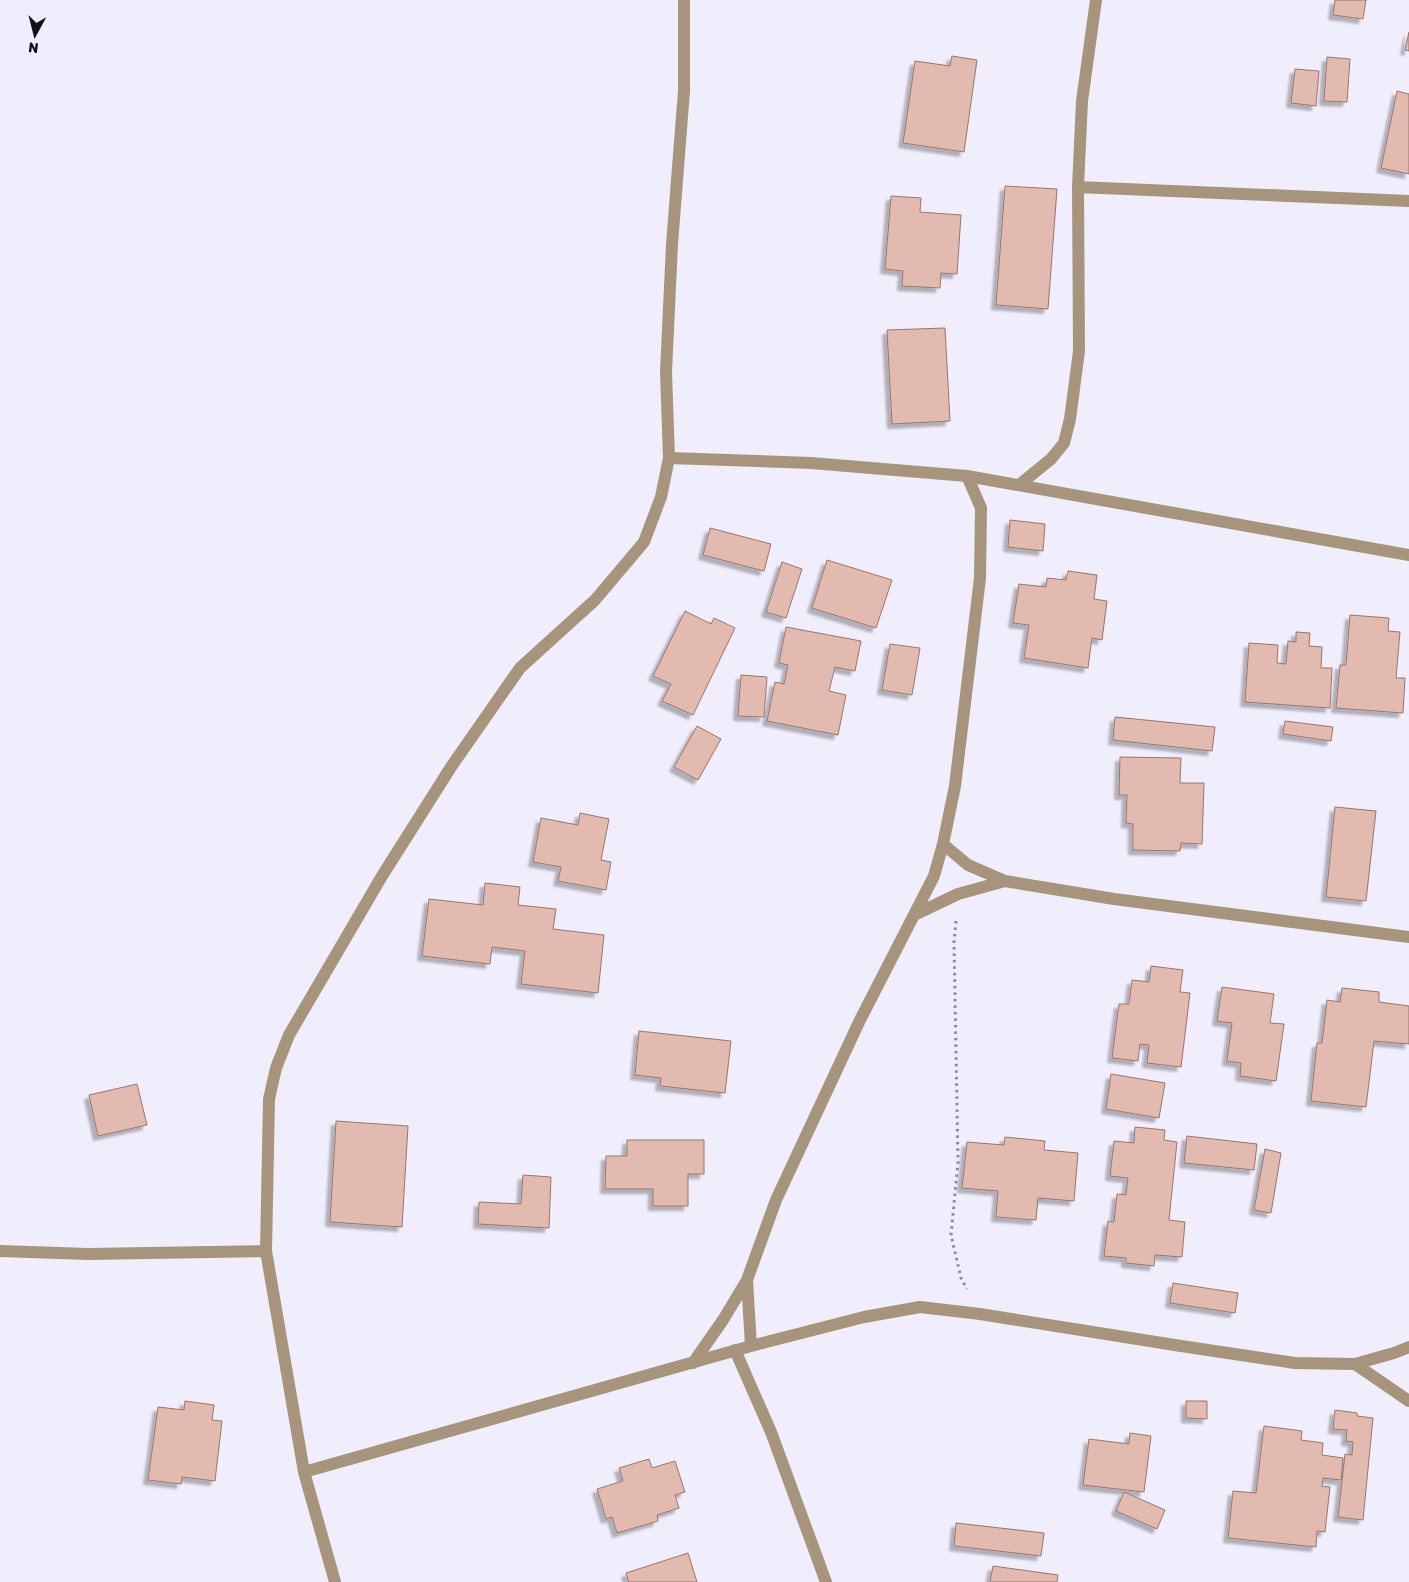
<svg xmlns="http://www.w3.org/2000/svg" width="1409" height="1582" viewBox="0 0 1409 1582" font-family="Rubik,sans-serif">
	<defs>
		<filter id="shadow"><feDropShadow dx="-4.5" dy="4.5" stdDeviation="1" flood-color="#0004"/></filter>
	</defs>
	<rect width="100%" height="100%" fill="#f0edfc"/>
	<!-- building -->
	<path fill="#e3bab0" stroke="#9a746b" filter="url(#shadow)" d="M1335 0H1366L1363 19 1333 15Z
		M1409 32V51L1405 50Z
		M952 56 977 60 964 152 903 143 915 61 950 66Z
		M1327 57 1350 59 1347 102 1324 101Z
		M1295 69 1319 71 1316 106 1291 103Z
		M1397 91 1409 94V174L1381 168Z
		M1005 186 1057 189 1048 309 996 305Z
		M891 196 921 198 920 212 961 215 957 274 941 273 940 288 902 286 903 271 885 269Z
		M945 328 950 421 892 424 887 330Z
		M1010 520 1045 524 1043 551 1008 547Z
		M710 528 771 544 764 571 703 555Z
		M827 560 892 580 876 628 812 608Z
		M782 562 802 569 786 618 766 612Z
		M1068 571 1097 575 1094 599 1107 601 1102 640 1092 638 1088 668 1024 658 1029 625 1013 623 1019 584 1046 587 1047 578 1066 580Z
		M685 611 711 624 714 618 735 628 693 715 662 701 671 684 653 676Z
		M1350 615 1389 618 1388 631 1400 632 1396 678H1405L1403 713 1336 708 1340 665H1346Z
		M786 627 861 641 855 671 835 667 829 691 846 695 838 735 767 721 775 682 784 684 788 665 779 663Z
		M1296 632 1310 633 1309 646 1322 647 1321 668H1332L1330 708 1245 702 1249 643 1278 645 1277 663 1286 664 1288 641 1296 642Z
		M890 644 920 648 912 695 882 690Z
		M741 675 767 677 764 717 738 716Z
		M1115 717 1215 727 1212 751 1113 740Z
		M1285 721 1333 727 1331 741 1283 734Z
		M697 726 721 739 698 780 674 767Z
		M1120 757 1181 758 1180 783H1204L1202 844 1181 843 1180 851 1133 850V824L1126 823 1127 795H1119Z
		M1335 807 1376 811 1366 901 1326 897Z
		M580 813 609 819 601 860 611 862 606 890 558 881 561 867 533 862 541 818 578 825Z
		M485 883 520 887 518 905 556 909 553 929 604 935 598 993 521 984 525 951 492 947 490 964 422 956 429 899 483 905Z
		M1151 966 1183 970 1180 992 1190 993 1181 1067 1147 1063 1149 1045 1140 1044 1138 1061 1112 1058 1119 1004H1129L1132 980 1149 982Z
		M1222 987 1274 994 1270 1023 1284 1024 1276 1081 1240 1076 1241 1063 1227 1061 1232 1023 1217 1021Z
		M1342 988 1379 992V1002L1409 1006V1044L1374 1041 1366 1107 1311 1101 1317 1043H1322L1327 1000 1340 1002Z
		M639 1031 731 1041 725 1093 660 1086 661 1078 635 1075Z
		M1111 1074 1165 1083 1159 1118 1106 1109Z
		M137 1084 147 1125 98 1136 89 1095Z
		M336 1121 408 1126 402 1227 330 1222Z
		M1135 1127 1165 1130 1164 1140 1177 1142 1169 1220 1185 1222 1182 1257 1155 1255 1154 1266 1126 1263V1258L1104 1256 1108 1221 1114 1222 1117 1194 1126 1195 1128 1178 1110 1176 1114 1141 1134 1143Z
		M1187 1136 1257 1144 1254 1170 1184 1163Z
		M1005 1137 1045 1141 1044 1150 1078 1153 1074 1201 1038 1198 1036 1220 996 1217 998 1191 962 1188 967 1142 1004 1145Z
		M627 1140H704V1174H688V1206H653V1189H605L606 1156H627Z
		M1265 1149 1281 1153 1271 1213 1254 1210Z
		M523 1175 551 1177 549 1228 478 1224 479 1202 521 1204Z
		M1173 1283 1238 1293 1235 1313 1170 1303Z
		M185 1401 214 1405 212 1420 222 1421 215 1481 182 1477 181 1484 148 1480 158 1407 184 1410Z
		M1186 1401H1207V1419L1186 1418Z
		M1335 1410 1357 1413V1416L1373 1418 1363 1520 1338 1517 1345 1454 1352 1455 1353 1442 1346 1441 1347 1430 1333 1429Z
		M1264 1426 1302 1431 1301 1440 1323 1443 1322 1455 1343 1458 1341 1480 1323 1478 1322 1486 1330 1487 1325 1532 1317 1531 1316 1547 1228 1538 1233 1491 1256 1493Z
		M1130 1433 1151 1436 1144 1492 1083 1485 1089 1439 1129 1444Z
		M649 1459 652 1468 675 1461 685 1492 675 1495 679 1508 657 1515 658 1521 617 1533 612 1517 606 1519 597 1489 623 1481 619 1468Z
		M1124 1492 1165 1510 1157 1529 1116 1511Z
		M956 1523 1044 1533 1041 1556 954 1546Z
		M688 1553 697 1582H629L626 1573Z
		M993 1566 1058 1575 1057 1582H990Z"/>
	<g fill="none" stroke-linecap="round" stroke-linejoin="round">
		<!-- path -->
		<path stroke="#8d8a98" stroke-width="3" stroke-dasharray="2.5 4" stroke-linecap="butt" d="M956 921 954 942 958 1162 951 1235 961 1278 967 1289"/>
		<!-- street -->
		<path stroke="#a7947d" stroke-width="12" d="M1078 187 1409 201
			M669 458 811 463 967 476 1409 555
			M1019 485 1051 459 1064 443 1070 419 1079 351 1078 187 1082 101 1096 0
			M943 844 968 865 1005 881 1114 899 1409 937
			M914 915 958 894 1005 881
			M0 1251 88 1254 266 1251
			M747 1280 751 1346
			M735 1350 771 1432 826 1582
			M693 1363 723 1320 747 1280 776 1200 860 1020 934 876 943 844 955 786 980 578 981 508 967 476
			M1355 1364 1409 1401
			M304 1472 751 1346 864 1317 920 1307 980 1314 1181 1346 1295 1363 1355 1364 1394 1353 1409 1347
			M335 1582 304 1472 266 1251 269 1099 276 1068 289 1035 382 876 451 767 520 668 595 600 644 542 661 497 669 458 666 372 672 244 684 91V0"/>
	</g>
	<!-- north arrow -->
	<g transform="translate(35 35) rotate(187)" stroke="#f0edfc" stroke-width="4" paint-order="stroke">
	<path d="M0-4L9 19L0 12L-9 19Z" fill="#13101c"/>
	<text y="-8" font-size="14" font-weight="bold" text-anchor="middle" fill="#13101c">N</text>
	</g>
</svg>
